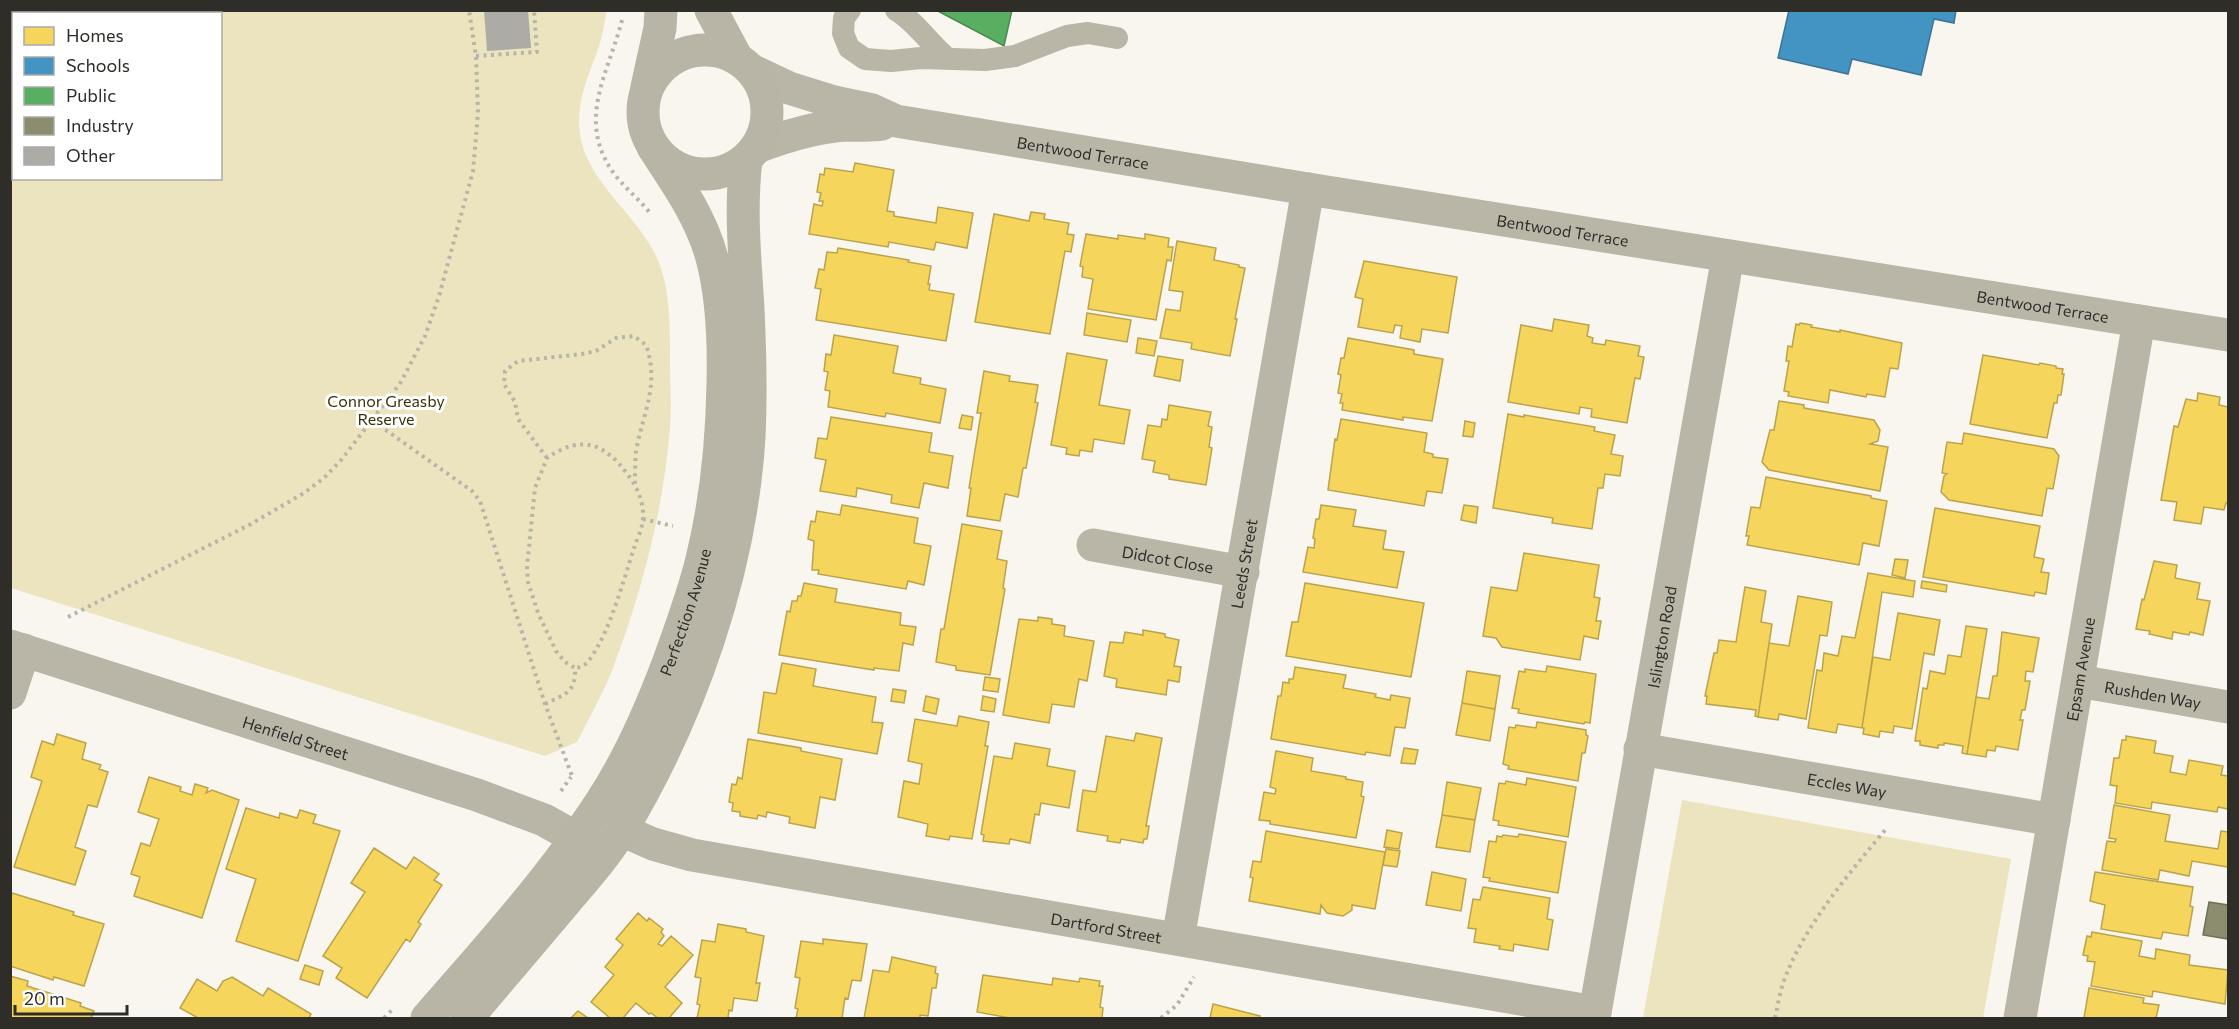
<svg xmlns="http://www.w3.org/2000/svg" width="2239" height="1029" viewBox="0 0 2239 1029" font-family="Commissioner,sans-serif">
	<rect width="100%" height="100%" fill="#f8f6ee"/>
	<!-- green -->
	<path fill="#ece4bf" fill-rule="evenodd" d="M11 11H607C604 22 603 35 599 46 591 70 579 94 579 120 578 183 646 215 662 272 671 302 670 336 670 367 670 386 672 407 670 426 664 509 642 591 613 668 603 694 589 718 577 742L545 756 11 588ZM14 14H220V178H14Z
		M1682 800 2011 859 1983 1018H1643Z"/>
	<!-- homes -->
	<path fill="#f6d55c" stroke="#baa34c" stroke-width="1.5" d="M855 163 894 170 887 211 894 212V216L936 223 938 207 973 213 967 248 936 242 934 250 889 242 888 247 809 234 814 204 822 206 823 201H819L821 193 817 192 820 174 824 175 825 168 853 172Z
		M1031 212 1045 214 1044 219 1069 223 1067 234 1074 235 1071 252 1065 251 1050 334 975 322 994 214 1029 221Z
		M1086 234 1118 239V235L1145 239V234L1169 238 1168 247H1173L1171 261 1167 260 1156 320 1088 309 1093 279 1082 277 1083 267 1080 266Z
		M1177 241 1216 248 1214 260 1239 265V267L1245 268 1235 319H1237L1230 356 1191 349 1192 343 1160 338 1166 309 1180 311 1183 292 1169 290Z
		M838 248 909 260 908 262 931 266 928 284H930L929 290 954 294 946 341 816 320 821 289 815 288 819 269 824 270 827 252 837 253Z
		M1364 261 1457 277 1448 333 1422 329 1420 342 1400 338 1402 326 1395 325 1393 333 1358 327 1363 299 1355 297Z
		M1087 313 1131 320 1127 342 1084 335Z
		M1554 319 1589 325 1587 336 1593 338 1592 343 1605 345 1606 340 1640 346 1638 356 1644 357 1640 379 1635 378 1627 423 1591 417 1592 409 1580 407 1579 414 1508 402 1521 325 1552 331Z
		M1800 323 1812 325 1811 327 1840 332V330L1902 343 1898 369 1890 368 1885 397 1867 394 1866 397 1830 390 1828 403 1788 396 1789 392 1784 391 1789 361H1786L1788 346 1792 347 1796 324 1799 325Z
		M834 335 898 346 893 373 921 378 920 384 946 389 940 423 886 413 885 417 828 407 830 391 825 390 828 372 824 371 826 354 831 355Z
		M1138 338 1157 341 1154 356 1136 353Z
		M1348 338 1414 350V354L1443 359 1432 421 1403 417V420L1342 410 1343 403H1340L1342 394 1338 393 1341 375 1338 374 1341 358H1344Z
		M1067 353 1107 360 1099 405 1130 410 1124 444 1094 439 1092 452 1080 450 1079 456 1066 454 1067 448 1051 445Z
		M1983 355 2039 365 2040 363 2056 366V368L2063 369 2062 374H2064L2061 395H2058L2057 403H2054L2047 438 1970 424Z
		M1158 356 1183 360 1180 381 1154 376Z
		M984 371 1010 376 1009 381 1038 385 1035 402 1038 403 1026 468H1023L1018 497 1005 494 1000 521 967 516 971 488H969L981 413H977Z
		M2198 393 2220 397 2219 405 2228 407V503H2226L2224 510 2204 507 2201 524 2174 520 2177 502 2161 500 2174 426 2178 427 2186 399 2197 401Z
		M1779 401 1804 405V408L1874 420 1880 430 1878 441 1870 444 1888 447 1880 491 1769 470 1762 462 1770 430H1774Z
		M1169 405 1211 412 1208 426 1212 427 1209 447 1212 448 1206 485 1169 479V475L1153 472 1155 461 1142 459 1148 425 1161 427 1162 419 1167 420Z
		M1508 414 1524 417V415L1595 427 1594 431 1615 435 1611 454 1623 456 1620 476 1605 474 1603 488H1598L1592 529 1552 523 1553 518 1493 508Z
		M962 415 973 417 971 430 959 428Z
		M831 417 932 433 929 452 953 456 948 488 924 483 919 508 891 503 892 495 857 488 856 497 820 491 826 460 815 458 818 438 827 439Z
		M1341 419 1427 433 1424 452 1433 454V457L1448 459 1442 493 1427 491 1424 506 1328 490 1335 439 1337 440Z
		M1465 421 1475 423 1473 437 1463 436Z
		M1964 433 2054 449 2059 456 2053 489 2047 488 2042 516 1949 500 1941 492 1944 476 1947 474 1942 473 1947 442 1962 444Z
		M1766 477 1871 496V498L1887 501 1879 546 1863 543 1859 565 1747 545 1749 536H1746L1751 507 1760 508Z
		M842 505 918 518 914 543 931 546 924 585 908 581 906 589 818 574 819 570H812L814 541 808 539 811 521 815 522 817 511 840 515Z
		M1321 505 1356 510 1353 526 1386 531 1383 549 1404 552 1397 588 1303 572 1308 547 1314 548 1315 539 1313 538 1316 519H1319Z
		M1464 505 1478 507 1476 523 1461 520Z
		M1935 508 2040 526 2034 557 2044 559 2041 572 2049 573 2046 594 2035 592 2034 596 1923 577Z
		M962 524 1002 531 997 559 1007 561 1003 588 1005 589 990 675 956 670V666L936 662 941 629H944Z
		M1524 553 1599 565 1594 597 1600 598 1596 621H1601L1598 639 1584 636 1580 660 1502 647 1496 638 1483 636 1491 587 1517 591Z
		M1895 559 1908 560 1905 578 1892 575Z
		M2154 561 2177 565 2175 578 2200 583 2197 599 2210 601 2203 635 2190 632 2189 635 2173 632 2172 639 2149 634 2150 631 2136 629 2142 599 2144 600Z
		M1868 573 1915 581 1913 597 1882 592 1862 728 1838 724 1836 733 1808 728 1817 670 1822 671 1824 653 1838 656 1842 636 1855 638Z
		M1922 581 1947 585 1946 592 1921 588Z
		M804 583 837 589 835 602 901 613 900 625 916 627 913 645 903 643 899 671 874 668V670L779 655 787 611 790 612 792 601H797L798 596H801Z
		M1305 583 1424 603 1411 677 1286 656 1292 622H1298Z
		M1745 587 1766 591 1761 622 1772 624 1758 717 1755 716 1756 710 1706 704 1707 696H1705L1714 653H1717L1719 640 1736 642Z
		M1798 596 1832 602 1827 636 1820 635 1806 719 1779 714 1778 720 1758 717 1769 643 1789 646Z
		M1898 613 1940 620 1934 655 1924 653 1912 729 1894 726 1893 733 1880 731 1879 737 1863 734 1864 728H1862L1873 657 1890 660Z
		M1038 617 1052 619V624L1065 626 1064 636 1094 641 1087 681 1079 679 1074 707 1052 704 1049 723 1003 715 1019 619 1038 621Z
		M1966 626 1987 629 1967 754 1962 753 1963 746 1944 743V745H1938V748L1920 745V741H1915L1923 688 1927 689 1930 671 1945 674 1948 655 1961 657Z
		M1143 630 1165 634V637L1179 640 1174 666 1181 667 1179 682 1168 680 1166 695 1116 687 1117 679 1104 676 1110 642 1123 643 1125 632 1143 635Z
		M2002 632 2039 638 2033 672 2026 671 2025 681H2030L2025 710H2022L2020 720H2023L2018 750 1996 746 1995 751 1987 750 1986 757 1967 754 1976 697 1989 699 1993 676H1997Z
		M782 663 816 669 813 686 876 697 872 722 883 723 877 754 758 733 764 692 776 694Z
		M1547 666 1596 674 1590 723 1585 722 1584 724 1518 713 1519 709 1512 708 1519 671 1525 672V669L1546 672Z
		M1295 667 1346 675 1343 688 1376 694 1375 697 1390 700 1391 695 1410 698 1405 728 1395 727 1390 756 1366 752 1365 755 1271 739 1278 696H1281L1283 682 1289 683V679H1293Z
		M1467 671 1500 676 1495 709 1462 703Z
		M985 677 1000 679 998 692 983 690Z
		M893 689 906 691 904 703 891 701Z
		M926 696 939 699 936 714 923 711Z
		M983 696 996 699 994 712 981 710Z
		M1462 703 1495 709 1490 741 1456 735Z
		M959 716 989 722 985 746H988L972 839 950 836 949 840 926 836 928 824 898 817 904 781 919 784 922 764 908 761 915 719 957 726Z
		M1537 722 1586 730V735L1588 736 1585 753H1582L1578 781 1508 769 1509 766 1503 764 1509 727 1515 728 1516 725 1536 728Z
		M1136 733 1162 738 1146 826H1149L1147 839H1144L1143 843 1121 839 1120 843 1107 841 1108 836 1077 831 1083 790 1096 792 1106 736 1134 741Z
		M57 734 86 743 82 759 101 765 99 769 108 772 97 807 88 805 75 847 86 851 75 885 14 867 42 781 31 777 42 741 54 745Z
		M2126 736 2156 741 2154 753 2173 756 2170 772 2186 775 2189 760 2223 766 2221 775 2228 776V809L2218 807 2217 812 2152 802 2151 809 2115 803 2117 786 2110 785 2114 758H2119L2122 740H2126Z
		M748 739 801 748V751L842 759 835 800 820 797 815 828 789 823 790 817 767 812 766 817 758 815 757 819 740 816V812L732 811 733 803 729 802 732 784 736 785 738 777 742 779Z
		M1015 743 1050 749 1047 766 1075 771 1069 808 1041 803 1039 815 1035 814 1030 843 1010 839 1009 844 983 841 984 835 981 834 994 756 1012 759Z
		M1404 748 1418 750 1415 764 1401 763Z
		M1276 751 1313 758 1311 771 1346 777V779L1363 782 1361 796 1364 797 1356 838 1270 824V821L1259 820 1264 792 1275 794 1276 789 1270 787Z
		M149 777 181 787 180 791 192 795 195 784 208 788 206 793 212 790 239 800 202 918 134 896 140 877 131 874 141 843 150 846 159 819 138 812Z
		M1527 778 1576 787 1568 837 1498 825 1499 821 1493 820 1499 783 1505 784 1506 781 1526 785Z
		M1447 782 1481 788 1475 820 1442 815Z
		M2114 805 2170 815 2165 841 2218 849 2221 831 2228 832V867L2192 861 2189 876 2160 870 2158 880 2102 870 2107 841 2115 842 2116 839 2109 838Z
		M246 808 279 818 280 813 297 818 300 810 316 815 313 823 340 831 298 961 236 941 256 879 226 869Z
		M1442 815 1475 820 1470 852 1436 847Z
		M1387 830 1402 833 1399 849 1384 847Z
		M1266 831 1385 852 1375 909 1352 905V910L1343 916 1327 913 1321 905 1320 914 1249 901 1253 878 1250 877 1253 861 1261 862Z
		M1519 834 1566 842 1558 893 1489 881 1490 878 1483 877 1489 841 1496 842 1497 836 1502 837 1503 835 1518 837Z
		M374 848 406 869 414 857 439 874 434 880 442 885 418 922 421 924 410 942 406 939 367 998 336 978 342 968 323 956 365 892 351 883Z
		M1386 849 1400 851 1397 867 1383 865Z
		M1432 872 1466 879 1461 911 1426 905Z
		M2095 872 2193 887 2190 906 2193 907 2188 936 2163 932 2161 939 2101 929 2105 905 2090 901Z
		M1483 887 1550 898 1547 919 1553 920 1548 950 1514 944 1513 951 1499 949 1500 946 1474 942 1476 929 1468 928 1473 899 1480 900Z
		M12 893 74 912 73 915 104 924 84 986 54 977 53 980 10 966V900Z
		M638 913 647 921 649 918 663 929 661 932 664 936 658 944 662 946 671 936 693 955 665 987 682 1003 669 1018H658L651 1013 649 1014 636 1003 623 1018H610L591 1002 614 975 605 967 623 945 616 939Z
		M718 924 746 929V932L764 936 756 983H760L757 1001 734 998 732 1011 729 1010 728 1018H697L700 1005 697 1004 701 978 695 977 702 940 715 942Z
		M2092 932 2142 941 2139 956 2155 959 2156 949 2190 955 2189 965 2228 970 2225 1004 2153 991 2152 997 2091 986 2095 962 2087 961 2088 956 2083 955 2087 936 2091 937Z
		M823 939 867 944 861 981 852 980 848 999 845 998 842 1018H796L798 1009 795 1008 800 978 795 977 801 941 823 944Z
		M892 957 936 967 935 973 938 974 936 988H932L928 1016 920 1015V1018H864L873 970 889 972Z
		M305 965 323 971 319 985 300 979Z
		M983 975 1052 985 1053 978 1079 982 1080 978 1100 981 1099 986H1103L1100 1007 1103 1008 1102 1018H1010L977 1012Z
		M10 976 28 981 27 986 81 1003 80 1006 94 1011 91 1018H10Z
		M232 977 263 996 268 988 311 1014 309 1018H198L180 1008 197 979 217 991 223 981Z
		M2089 988 2144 998 2143 1003 2159 1005 2156 1018H2084Z
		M1213 1004 1260 1016 1259 1018H1210Z
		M578 1011 588 1018H571Z"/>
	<!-- schools -->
	<path fill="#4393c3" stroke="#3d7494" stroke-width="1.5" d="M1789 10H1956L1954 23 1934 19 1921 75 1852 59 1848 74 1778 58Z"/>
	<!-- public -->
	<path fill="#5aae61" stroke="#4d8750" stroke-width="1.5" d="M936 10H1012L1004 46Z"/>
	<!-- industry -->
	<path fill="#8c8c6e" stroke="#707059" stroke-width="1.5" d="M2209 902 2228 905V939L2203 935Z"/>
	<!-- building -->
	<path fill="#acaba5" d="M484 10H528L531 48 487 51Z"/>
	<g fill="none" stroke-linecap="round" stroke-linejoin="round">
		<!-- path -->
		<path stroke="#b7b5a8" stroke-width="4" stroke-dasharray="3 4.5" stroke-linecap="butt" d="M622 20C608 75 575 121 615 175 626 189 639 199 650 213
			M476 56 537 52 534 10
			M373 421 472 491 480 501 545 704 572 776 574 773
			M547 458 518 419 515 402 504 384 505 371 518 361 582 354 596 351 616 338 634 336 646 345C660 384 643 413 636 451 635 462 635 474 635 485
			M643 519 673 526
			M68 617 251 524 304 493 324 478 342 459 401 382 425 336 439 296 473 171 478 113 476 56 469 10
			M545 704C565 694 576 693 575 668L565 662 556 651 538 613 528 582 527 567 535 488 547 458C581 434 605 443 628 475 637 487 644 502 643 518 643 527 637 539 634 548 623 582 610 631 590 659 586 665 582 667 575 668
			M561 791 571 777
			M384 1018 392 1010
			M1161 1018 1177 1005 1194 977
			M1775 1018C1778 1005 1780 990 1785 978 1805 925 1850 872 1886 829"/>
		<!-- lane -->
		<path stroke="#bab6a7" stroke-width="22" d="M850 10 844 18 843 33 849 48 865 59 891 61 921 58 985 60 1015 56 1067 36 1088 33 1117 38
			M896 10C915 21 930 44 947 58"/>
		<!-- street -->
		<g stroke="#bab6a7" stroke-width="33">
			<path id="s1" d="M751 70 789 88 834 102 872 110 896 121 1308 189 2228 335"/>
			<path d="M757 147C786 136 818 126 849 125 861 125 871 126 882 124"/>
			<path id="s2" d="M1093 545 1243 572"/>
			<path id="s3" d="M10 646 477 795 544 820 576 838"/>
			<path id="s4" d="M2078 681 2228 707"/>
			<path d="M10 693 24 650"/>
			<path id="s5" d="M1640 749 2054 820"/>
			<path id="s6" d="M621 830 653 844 692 855 1595 1012"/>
			<path id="s7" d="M1178 939 1308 189"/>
			<path id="s8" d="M1594 1018 1728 256"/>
			<path id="s9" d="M2020 1018 2139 321"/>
		</g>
		<!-- secondary -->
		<g stroke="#b9b5a6" stroke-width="33">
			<path d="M711 10 736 57"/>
			<circle cx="705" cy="112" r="62"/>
			<path d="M647 87 660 28 661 10"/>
			<path id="s10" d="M427 1018C488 948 550 880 601 802 630 758 651 709 669 661 681 627 694 593 702 559 716 502 722 443 723 384 724 343 723 299 712 258 701 217 676 182 653 147"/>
			<path d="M467 1018C498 981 530 944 561 907 582 882 605 857 622 829 691 714 741 570 749 437 751 394 750 351 748 309 745 257 740 211 746 159"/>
		</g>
	</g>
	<g text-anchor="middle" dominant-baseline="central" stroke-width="6" stroke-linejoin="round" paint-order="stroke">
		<!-- street labels -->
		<g font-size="16" fill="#2e2d28" stroke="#fff">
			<text stroke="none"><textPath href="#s1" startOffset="344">Bentwood Terrace</textPath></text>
			<text stroke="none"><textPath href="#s1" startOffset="830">Bentwood Terrace</textPath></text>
			<text stroke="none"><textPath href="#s1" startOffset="1316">Bentwood Terrace</textPath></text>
			<text stroke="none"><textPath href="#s2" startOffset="76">Didcot Close</textPath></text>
			<text stroke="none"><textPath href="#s7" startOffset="381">Leeds Street</textPath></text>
			<text stroke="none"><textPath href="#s10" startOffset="486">Perfection Avenue</textPath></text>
			<text stroke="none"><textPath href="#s8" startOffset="387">Islington Road</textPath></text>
			<text stroke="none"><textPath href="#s9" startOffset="354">Epsam Avenue</textPath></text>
			<text stroke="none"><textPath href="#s4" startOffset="76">Rushden Way</textPath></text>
			<text stroke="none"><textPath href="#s3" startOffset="300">Henfield Street</textPath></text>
			<text stroke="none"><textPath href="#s5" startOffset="210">Eccles Way</textPath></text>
			<text stroke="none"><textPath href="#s6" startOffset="496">Dartford Street</textPath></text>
		</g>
		<!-- park labels -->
		<g font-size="16" fill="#3b3107" stroke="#fff">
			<text x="386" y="400">Connor Greasby<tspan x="386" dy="18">Reserve</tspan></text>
		</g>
	</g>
	<!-- border -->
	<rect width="2239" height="1029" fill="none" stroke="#2e2d28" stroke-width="24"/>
	<!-- legend -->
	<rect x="12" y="12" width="210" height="168" fill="#ffffff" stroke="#ababa9" stroke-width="1.5"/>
	<rect x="24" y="27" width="30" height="18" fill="#f6d55c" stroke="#ababa9" stroke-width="1.5"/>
	<text x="66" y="42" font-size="18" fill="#2e2d28">Homes</text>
	<rect x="24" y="57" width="30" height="18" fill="#4393c3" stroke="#ababa9" stroke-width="1.5"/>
	<text x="66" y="72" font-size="18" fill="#2e2d28">Schools</text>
	<rect x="24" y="87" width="30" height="18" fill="#5aae61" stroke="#ababa9" stroke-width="1.5"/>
	<text x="66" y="102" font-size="18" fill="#2e2d28">Public</text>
	<rect x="24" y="117" width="30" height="18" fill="#8c8c6e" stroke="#ababa9" stroke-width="1.5"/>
	<text x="66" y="132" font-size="18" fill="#2e2d28">Industry</text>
	<rect x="24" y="147" width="30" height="18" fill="#acaba5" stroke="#ababa9" stroke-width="1.5"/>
	<text x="66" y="162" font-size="18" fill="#2e2d28">Other</text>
	<!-- scale -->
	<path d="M15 1005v9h112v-9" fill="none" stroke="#2e2d28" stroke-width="3"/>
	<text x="24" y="1005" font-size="18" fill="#2e2d28" stroke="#ffffff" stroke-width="4.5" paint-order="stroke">20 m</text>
</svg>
